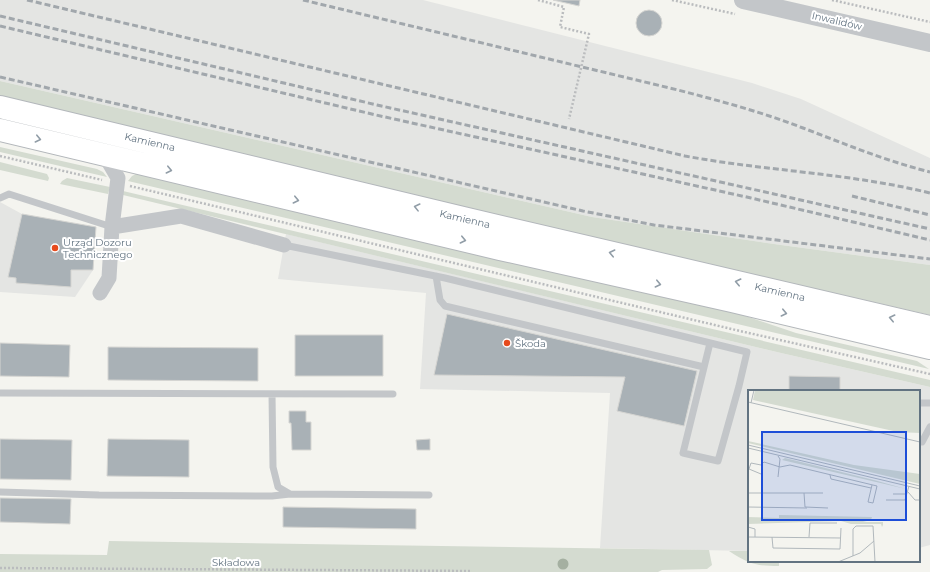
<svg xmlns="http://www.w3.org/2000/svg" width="930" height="572" viewBox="0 0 930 572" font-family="Montserrat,sans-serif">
	<rect width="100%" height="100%" fill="#f4f4ef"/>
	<!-- built -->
	<path fill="#e4e5e3" d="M0 0H423L752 83 801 99 930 158V265L781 245 592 217 0 81Z
		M0 202 22 214 96 227 93 270 75 297 0 292Z
		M286 234 781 353 930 387V545L919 548V391H749V551L600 548 610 393 420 389 426 293 278 279Z"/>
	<!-- green -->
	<path fill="#d4dbd0" d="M0 81 592 217 781 245 930 265V315L668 255 0 97Z
		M0 147 97 169 103 172 107 177 0 152Z
		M0 162 47 174 49 178 48 181 0 170Z
		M138 173 725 309 796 333 917 361 929 369 128 181 132 176Z
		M67 178 110 187 108 194 60 184 62 181Z
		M123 191 930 380V387L781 353 123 195Z
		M109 541 709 550 712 565 707 569 662 570 658 572H0V554L107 555Z
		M729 551H749V561H779V566C755 566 749 564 729 551Z"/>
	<!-- building -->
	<path fill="#a9b1b6" stroke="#d5d5d2" d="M553 0H580L579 6Z
		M636 23a13 13 0 1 1 26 0a13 13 0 1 1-26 0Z
		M22 214 96 227 93 270H71V287L16 283V278L8 277Z
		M447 314 697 371 684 426 617 411 625 377 434 375Z
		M295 335H383V376H295Z
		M0 343 70 345 69 377 0 376Z
		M108 347 258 348V381L108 380Z
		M789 376 840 377V391H789Z
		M289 411H306V422H311V450H292L291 423H289Z
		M0 439 72 440 71 480 0 479Z
		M108 439 189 440V477L107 476Z
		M430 439V450H417L416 440Z
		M0 498 71 499 70 524 0 522Z
		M283 507 416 509V529L283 527Z"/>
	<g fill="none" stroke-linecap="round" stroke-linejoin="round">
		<!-- primary casing -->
		<g stroke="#b3b7bb" stroke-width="24">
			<path id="primary" d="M0 107 463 218 930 327
				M0 130 500 249 732 301 930 348"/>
		</g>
		<!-- path -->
		<path stroke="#babcbe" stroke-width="2.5" stroke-dasharray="2 2" stroke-linecap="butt" d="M538 0 564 7 560 27 589 34 569 119
			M672 0 735 14
			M832 0 930 22
			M0 156 102 180
			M130 186 740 331 930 374
			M0 568 472 571"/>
		<!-- service -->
		<path stroke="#c3c6c9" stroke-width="7" d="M0 198 9 194 112 227
			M284 245 445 278 747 352 739 386 718 461 683 453 710 343
			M436 276 440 300 445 306 704 367
			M0 393 393 394
			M272 394 273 467 278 487 290 494 429 495
			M919 403H930
			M919 442H922L930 427
			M0 492 99 495 272 496 290 494"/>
		<!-- minor -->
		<path stroke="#c3c6c9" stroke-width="15" d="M112 227 181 216 284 245
			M100 293 109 278 112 227 118 178 104 154"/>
		<!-- tertiary -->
		<path stroke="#c3c6c9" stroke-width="18" d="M743 0 930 43"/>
		<!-- primary -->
		<use href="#primary" stroke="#fff" stroke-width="22"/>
		<!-- rail -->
		<path stroke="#a1a7ac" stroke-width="3" stroke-dasharray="6 3" stroke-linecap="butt" d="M27 0 685 156C766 171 849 173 930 193
			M303 0 678 90C720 101 762 112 803 128 845 144 886 161 930 172
			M0 16 377 105 930 229
			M0 26 376 115 751 198 930 240
			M0 77 583 211 654 225 930 259
			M852 196 930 215"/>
	</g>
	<!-- trees -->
	<circle fill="#a5b0a1" cx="563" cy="564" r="5.5"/>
	<!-- one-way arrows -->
	<defs><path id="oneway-chevron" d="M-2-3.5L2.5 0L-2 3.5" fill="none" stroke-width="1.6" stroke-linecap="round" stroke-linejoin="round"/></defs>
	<g stroke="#919da7">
		<use href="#oneway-chevron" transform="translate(38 139) rotate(13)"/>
		<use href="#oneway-chevron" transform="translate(169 170) rotate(13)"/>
		<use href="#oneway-chevron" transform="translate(296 200) rotate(13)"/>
		<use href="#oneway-chevron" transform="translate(417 207) rotate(-166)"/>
		<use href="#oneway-chevron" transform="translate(463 240) rotate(13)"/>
		<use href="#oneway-chevron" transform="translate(612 253) rotate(-167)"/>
		<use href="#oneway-chevron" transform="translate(738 282) rotate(-167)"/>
		<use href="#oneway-chevron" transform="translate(658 284) rotate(13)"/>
		<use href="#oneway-chevron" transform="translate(784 313) rotate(13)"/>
		<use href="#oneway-chevron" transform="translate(892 318) rotate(-167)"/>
	</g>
	<!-- markers -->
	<g fill="#e74a1c" stroke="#fff" stroke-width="1.5">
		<circle cx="55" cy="248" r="4"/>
		<circle cx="507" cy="343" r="4"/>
	</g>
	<g text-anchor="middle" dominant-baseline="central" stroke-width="4" stroke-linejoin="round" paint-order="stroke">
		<!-- street labels -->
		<g font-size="10" fill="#627381" stroke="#fff">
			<text transform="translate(837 21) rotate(13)">Inwalidów</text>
			<text transform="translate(150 142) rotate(13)">Kamienna</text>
			<text transform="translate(465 219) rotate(13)">Kamienna</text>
			<text transform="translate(780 292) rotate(13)">Kamienna</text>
			<text x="236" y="562">Składowa</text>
		</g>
		<!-- poi labels -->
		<g font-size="10" fill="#627381" stroke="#fff" text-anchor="start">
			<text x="63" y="242">Urząd Dozoru<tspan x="63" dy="12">Technicznego</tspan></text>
			<text x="515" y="343">Škoda</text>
		</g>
	</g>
	<!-- overview -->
	<g transform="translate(748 390)">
		<rect width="172" height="172" fill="#f4f4ef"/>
		<path d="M7 0H172V43L150 42 5 10ZM0 51 106 75 172 84V94L0 53ZM37 68 126 90 158 99 34 70ZM31 125 124 127 123 130 115 132H135V135L134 137 133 134H103L93 131 0 134V127L31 128Z" fill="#d4dbd0"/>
		<path fill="none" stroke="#b1b8bc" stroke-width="1" d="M0 12 172 52M3 13 6 0M0 55 172 96M0 58 172 99M13 84 1 79 3 73 13 75 16 72 32 77 42 75 129 96 125 113 120 112 124 95M82 85 83 89 123 98M30 87 32 69 30 66M160 102 167 110H172M0 103H75M56 103 57 117 80 118M145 104H159M138 110H157L161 96M0 117 59 118M0 137 7 139V147M0 147 93 148M24 147 25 158 92 159 93 138M61 147 62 133H89M105 166V139L108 136H125L127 172M90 172 112 163 126 151"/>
		<path fill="#1d4ed8" fill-opacity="0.15" stroke="#1d4ed8" stroke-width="2" d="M14 42H158V130H14Z"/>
		<rect width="172" height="172" fill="none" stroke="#627381" stroke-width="2"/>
	</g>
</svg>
